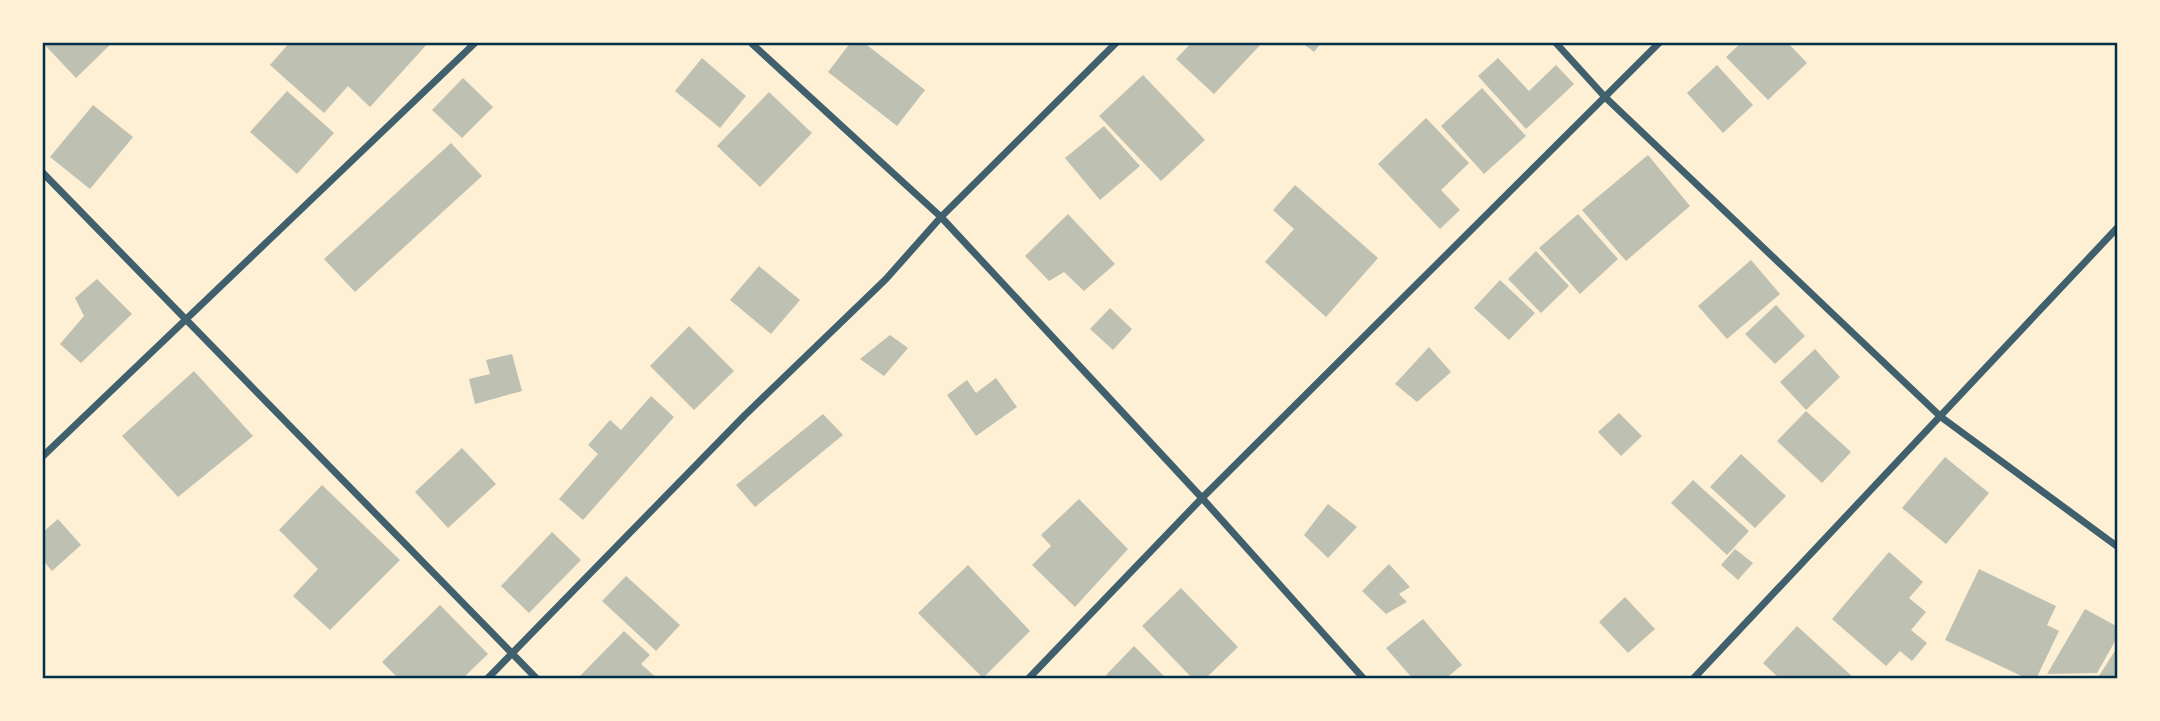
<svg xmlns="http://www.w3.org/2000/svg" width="2160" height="721" viewBox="0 0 2160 721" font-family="Lato,sans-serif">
	<rect width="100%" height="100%" fill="#fdf0d5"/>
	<!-- building -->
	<path fill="#bec0b2" d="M42 42H113L76 78Z
		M290 42H429L370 107 348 86 324 113 270 65Z
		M851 42H863L925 90 897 126 828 72Z
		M1192 42H1263L1214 94 1176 59Z
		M1301 42H1322L1314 52Z
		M1742 42H1787L1807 63 1768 100 1726 57Z
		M702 58 746 96 720 128 675 91Z
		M1498 58 1529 91 1556 65 1574 84 1526 129 1478 76Z
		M1717 65 1753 105 1723 133 1687 93Z
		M1143 75 1205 140 1161 181 1099 116Z
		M463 78 493 107 462 138 432 110Z
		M1482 88 1526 136 1484 174 1441 126Z
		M287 91 334 133 297 174 250 132Z
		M769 92 812 133 760 187 717 146Z
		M93 105 133 137 90 189 50 157Z
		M1426 118 1469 163 1441 190 1460 210 1440 229 1378 164Z
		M1104 126 1140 166 1100 200 1065 158Z
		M451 143 482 176 355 292 324 259Z
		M1648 155 1690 206 1626 261 1582 210Z
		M1295 185 1378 258 1326 317 1265 262 1294 229 1273 210Z
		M1068 214 1115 264 1084 291 1064 272 1049 281 1025 256Z
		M1578 214 1618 259 1580 294 1539 248Z
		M1536 251 1569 286 1541 313 1508 279Z
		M1751 260 1780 294 1727 339 1698 306Z
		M759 266 800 300 771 334 730 300Z
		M97 279 132 314 81 363 60 344 84 316 75 298Z
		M1500 280 1535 313 1509 340 1474 308Z
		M1776 305 1805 336 1775 364 1745 334Z
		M1110 308 1132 329 1113 350 1090 329Z
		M689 326 734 371 694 410 650 366Z
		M890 335 908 348 884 376 860 359Z
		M1429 347 1451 372 1417 402 1395 384Z
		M1815 349 1840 377 1806 410 1780 382Z
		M512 354 522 391 475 404 469 379 490 374 486 360Z
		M194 371 253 436 178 497 122 436Z
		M996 378 1017 407 976 436 947 395 967 380 976 393Z
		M651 396 674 417 583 520 559 499 598 454 588 445 610 420 621 430Z
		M1806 411 1851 452 1822 483 1777 441Z
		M1619 413 1642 436 1621 456 1598 432Z
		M823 414 843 435 755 507 736 485Z
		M462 448 496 484 448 528 415 492Z
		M1741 454 1786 496 1755 528 1710 487Z
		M1945 457 1989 493 1946 544 1902 508Z
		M1693 480 1749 531 1727 555 1671 503Z
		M322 485 400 560 330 630 293 596 318 569 279 530Z
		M1079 499 1128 549 1075 607 1032 565 1051 546 1041 535Z
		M1328 504 1357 527 1328 558 1304 535Z
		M58 519 81 545 52 571 42 559V533Z
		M552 532 581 560 529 613 501 586Z
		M1735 549 1753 563 1738 580 1721 565Z
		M1889 552 1923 582 1909 598 1926 612 1911 630 1927 643 1912 661 1900 651 1886 666 1832 619Z
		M1389 564 1410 587 1399 594 1407 602 1386 614 1362 591Z
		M968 565 1030 631 983 678 918 613Z
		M1979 569 2056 606 2047 625 2059 631 2036 679H2028L1945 640Z
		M626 576 680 625 656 651 602 601Z
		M1181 588 1238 647 1205 679H1193L1142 626Z
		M1625 597 1655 629 1628 653 1599 622Z
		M440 605 488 654 462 679H399L382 662Z
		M2085 609 2118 627V636L2097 673 2047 674Z
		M1423 619 1462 665 1445 679H1413L1386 648Z
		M1797 626 1855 679H1780L1763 663Z
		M624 631 650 655 641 664 658 679H577Z
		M1134 646 1167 679H1110L1106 675Z
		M2118 646V679H2097Z"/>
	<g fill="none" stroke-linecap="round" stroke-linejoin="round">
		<!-- minor -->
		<path stroke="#3f606c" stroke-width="7" d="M750 42 941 217 1202 498 1364 679
			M1555 42 1605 97 1941 417 2118 547
			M42 172 537 679
			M42 457 476 42
			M487 679 744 416 886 279 941 217 1117 42
			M1028 679 1202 498 1660 42
			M1693 679 2118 227"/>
	</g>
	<!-- border -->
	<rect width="2160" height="721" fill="none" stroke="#fdf0d5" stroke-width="88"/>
	<rect x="44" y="44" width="2072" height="633" fill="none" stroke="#003049" stroke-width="2.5"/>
</svg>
